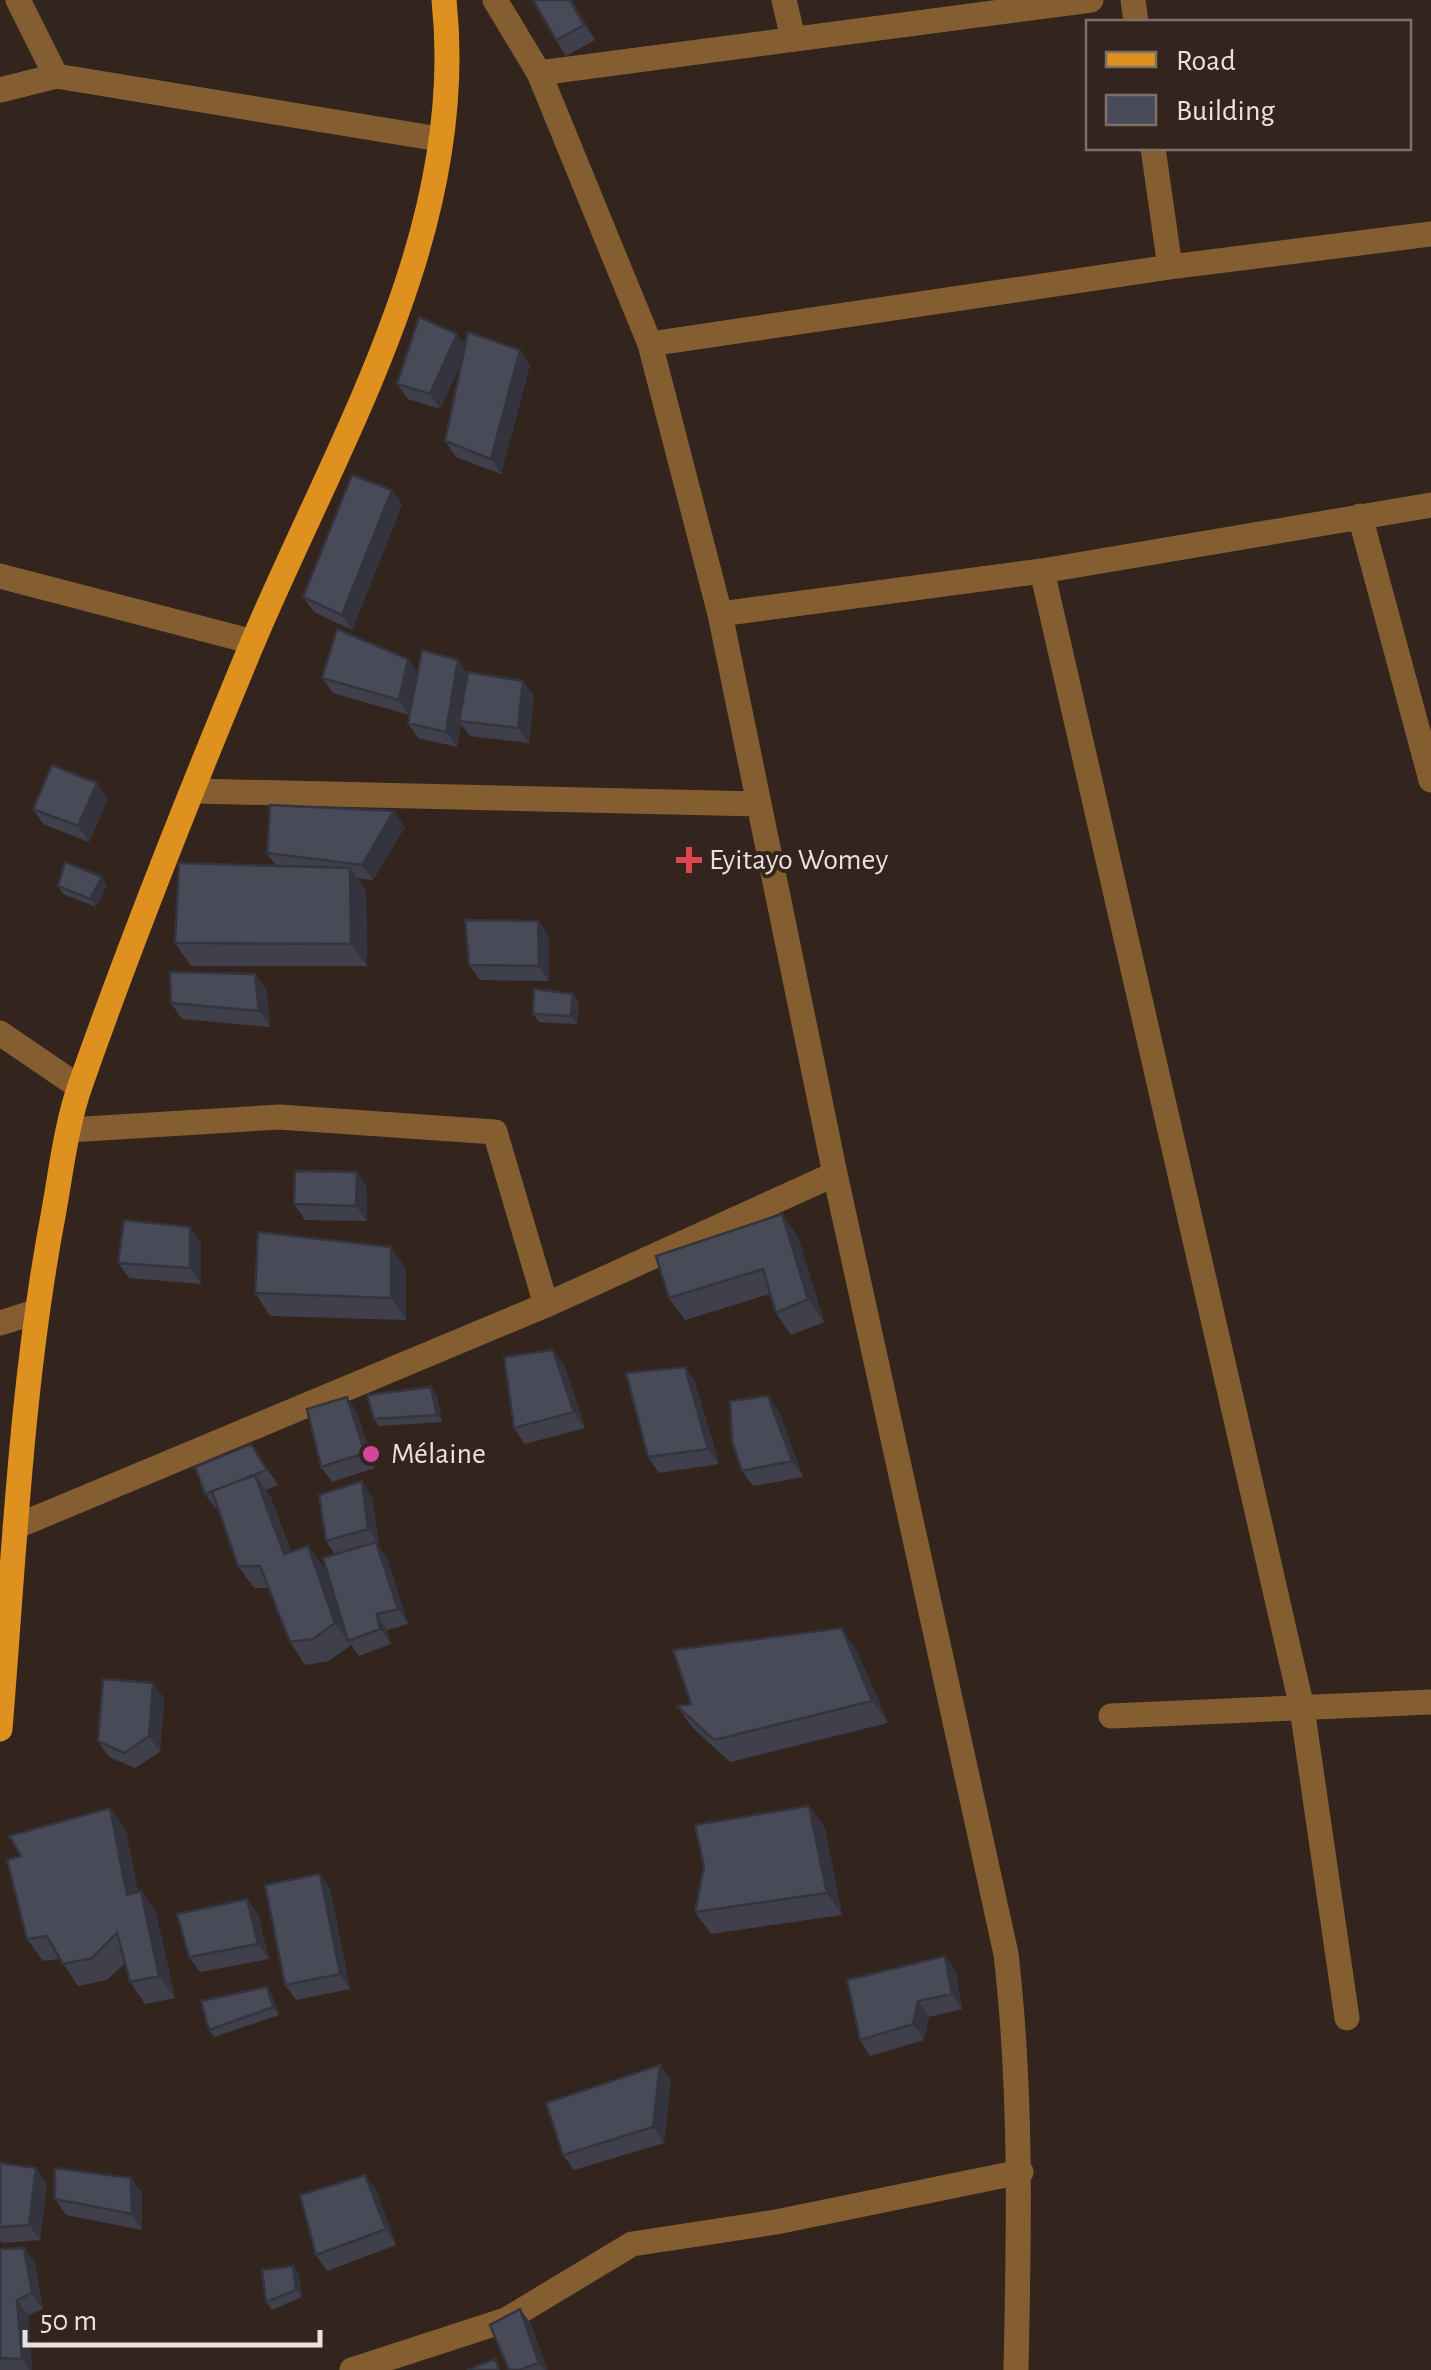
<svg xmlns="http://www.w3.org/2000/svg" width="1431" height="2370" viewBox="0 0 1431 2370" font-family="'Alegreya Sans',sans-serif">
	<rect width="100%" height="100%" fill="#33251e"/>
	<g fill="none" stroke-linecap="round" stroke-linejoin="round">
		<!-- minor -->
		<path stroke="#845e31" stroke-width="25" d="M18 0 56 76
			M495 0 539 73 650 344 720 614 835 1174 1006 1954C1022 2093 1019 2230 1016 2370
			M784 0 793 38
			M1133 0 1136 22
			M539 73 1091 0
			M0 90 56 76 439 139
			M1153 148 1170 267
			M650 344 1170 267 1431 234
			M1360 516 1431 780
			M1042 571 1302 1708 1347 2018
			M0 576 253 642
			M720 614 1042 571 1431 505
			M195 791 759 804
			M0 1033 79 1087
			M69 1130 279 1117 495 1132 546 1305
			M0 1323 35 1312
			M15 1527 546 1305 835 1174
			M1111 1716 1431 1702
			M352 2370 506 2320 632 2244 776 2222 1021 2172"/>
		<!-- major -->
		<path stroke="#df911f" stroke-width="25" d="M0 1729C14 1558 21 1385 53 1216 61 1172 66 1125 81 1083 133 936 192 788 252 644 338 440 469 231 444 0"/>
	</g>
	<!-- wall -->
	<path fill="#3f404c" d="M572 0 595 40 566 56 556 40Z
		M465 346 530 365 501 474 456 457 445 441 461 363 440 409 408 399 397 384Z
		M392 490 402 505 352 630 314 612 303 597Z
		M417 672 468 673 534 696 529 743 470 736 461 724 457 747 418 738 408 723 409 715 333 693 322 678Z
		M97 783 108 799 89 842 43 824 33 809Z
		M405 827 373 880 357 878 366 891 367 966H191L175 943 276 866 267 853Z
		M102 877 107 885 96 907 63 894 58 886Z
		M549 936V981L480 980 469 965Z
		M266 989 270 1027 182 1019 171 1003Z
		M573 994 579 1002 577 1024 539 1022 533 1014Z
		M357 1172 367 1188V1221L305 1220 294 1204Z
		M782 1214 798 1237 824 1322 791 1335 776 1313 770 1294 685 1320 669 1298Z
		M201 1243V1284L129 1278 118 1263Z
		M406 1269V1320L270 1316 255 1293Z
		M564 1365 585 1428 525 1444 514 1428Z
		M695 1382 719 1464 659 1473 648 1457Z
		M437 1395 442 1422 379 1426 374 1419Z
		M347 1397 357 1413 375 1468 332 1482 321 1467Z
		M779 1412 803 1477 753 1486 742 1471Z
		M251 1444 278 1485 266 1490 271 1498 291 1552 308 1546 324 1568 342 1621 335 1554 326 1541 372 1497 379 1544H377L387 1558 408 1624 387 1630 391 1644 359 1656 350 1643 351 1645 329 1661 305 1665 290 1642 268 1588H254L238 1566 218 1508 216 1509 205 1494Z
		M842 1628 857 1651 888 1723 730 1762 693 1728 677 1706 691 1704Z
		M153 1683 164 1699 160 1752 135 1768 109 1757 98 1741Z
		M809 1806 825 1828 842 1915 711 1934 695 1912Z
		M110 1808 126 1831 138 1892 141 1891 156 1913 175 1998 145 2004 130 1982 125 1963 107 1980 78 1986 60 1959 43 1961 27 1939 21 1856Z
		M320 1874 330 1889 350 1989 296 2000 285 1985Z
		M247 1899 258 1915 269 1959 200 1972 189 1957Z
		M945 1956 956 1972 962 2009 929 2017 924 2040 870 2056 860 2040Z
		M267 1987 272 1995 279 2015 214 2037 209 2030Z
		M671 2080 664 2143 574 2170 563 2155Z
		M0 2163 47 2183 40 2240 3 2243 0 2241Z
		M131 2178 142 2193V2230L66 2215 55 2199Z
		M376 2190 396 2245 327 2271 316 2255Z
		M0 2249 35 2263 43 2309 28 2315 32 2370H0Z
		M293 2266 299 2274 302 2297 272 2310 266 2302Z
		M520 2309 531 2324 547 2370H509Z"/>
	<!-- shaded-wall -->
	<path fill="#33343e" d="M570 0H572L595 40 584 25Z
		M457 334 468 349 440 409 430 394Z
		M520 350 530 365 501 474 491 459Z
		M392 490 402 505 352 630 342 615Z
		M408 659 419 674 409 715 399 700Z
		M458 660 469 675 459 721 461 724 457 747 446 732Z
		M523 681 534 696 529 743 518 728Z
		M97 783 108 799 89 842 78 826Z
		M394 811 405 827 373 880 362 865Z
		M350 868 366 891 367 966 351 944Z
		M102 877 107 885 96 907 90 899Z
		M538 921 549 936V981L539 966Z
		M255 974 266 989 270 1027 259 1011Z
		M573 994 579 1002 577 1024 571 1016Z
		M357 1172 367 1188V1221L356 1206Z
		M782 1214 798 1237 824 1322 808 1299Z
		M190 1227 201 1243V1284L190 1268Z
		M391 1247 406 1269V1320L391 1298Z
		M553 1350 564 1365 585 1428 574 1412Z
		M685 1367 695 1382 719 1464 708 1449Z
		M431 1387 437 1395 442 1422 437 1415Z
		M768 1396 779 1412 803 1477 792 1461Z
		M347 1397 357 1413 375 1468 365 1453Z
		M255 1475 271 1498 299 1577 284 1554Z
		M362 1481 372 1497 379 1544 368 1529Z
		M376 1542 387 1558 408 1624 398 1609Z
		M308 1546 324 1568 351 1645 335 1623Z
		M377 1614 387 1630 391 1644 380 1629Z
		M842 1628 857 1651 888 1723 872 1701Z
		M153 1683 164 1699 160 1752 149 1736Z
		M809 1806 825 1828 842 1915 827 1893Z
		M110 1808 126 1831 143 1918 127 1895Z
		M320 1874 330 1889 350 1989 340 1974Z
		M141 1891 156 1913 175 1998 159 1976Z
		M247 1899 258 1915 269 1959 258 1944Z
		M945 1956 956 1972 962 2009 952 1994Z
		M267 1987 272 1995 279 2015 273 2007Z
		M918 2001 929 2017 924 2040 913 2024Z
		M660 2065 671 2080 664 2143 653 2127Z
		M36 2168 47 2183 40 2240 29 2225Z
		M365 2175 376 2190 396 2245 386 2229Z
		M131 2178 142 2193V2230L132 2214Z
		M24 2248 35 2263 43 2309 32 2293Z
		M293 2266 299 2274 302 2297 296 2290Z
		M17 2300 28 2315 32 2370H29L22 2359Z
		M520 2309 531 2324 547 2370H544L539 2363Z"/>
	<!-- building -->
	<path fill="#494a58" stroke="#33343e" stroke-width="2.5" d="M533 0H570L584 25 556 40Z
		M419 317 457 334 430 394 397 384Z
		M468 332 520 350 491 459 445 441Z
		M352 475 392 490 342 615 303 597Z
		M337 629 408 659 399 700 322 678Z
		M422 650 458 660 446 732 408 723Z
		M468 672 523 681 518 728 459 721Z
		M52 765 97 783 78 826 33 809Z
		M270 805 394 811 362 865 267 853Z
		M65 862 102 877 90 899 58 886Z
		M179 863 350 868 351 944 175 943Z
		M465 920 538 921 539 966 469 965Z
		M170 972 255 974 259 1011 171 1003Z
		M534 989 573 994 571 1016 533 1014Z
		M295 1171 357 1172 356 1206 294 1204Z
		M782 1214 808 1299 776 1313 763 1269 669 1298 656 1256Z
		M124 1220 190 1227V1268L118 1263Z
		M258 1232 391 1247V1298L255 1293Z
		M553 1350 574 1412 514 1428 504 1357Z
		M685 1367 708 1449 648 1457 626 1373Z
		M431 1387 437 1415 374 1419 367 1395Z
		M768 1396 792 1461 742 1471 732 1441 730 1401Z
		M347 1397 365 1453 321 1467 307 1409Z
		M251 1444 267 1470 205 1494 195 1467Z
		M255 1475 284 1554 308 1546 335 1623 313 1639 290 1642 260 1566H238L212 1491Z
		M362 1481 368 1529 326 1541 319 1495Z
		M376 1542 398 1609 377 1614 380 1629 348 1641 323 1558Z
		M842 1628 872 1701 714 1740 677 1706 691 1704 673 1650Z
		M103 1679 153 1683 149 1736 124 1753 98 1741Z
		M809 1806 827 1893 695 1912 704 1867 695 1825Z
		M110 1808 127 1895 141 1891 159 1976 130 1982 117 1933 92 1958 63 1964 47 1936 27 1939 7 1860 21 1856 9 1836Z
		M320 1874 340 1974 285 1985 265 1885Z
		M247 1899 258 1944 189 1957 177 1914Z
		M945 1956 952 1994 918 2001 913 2024 860 2040 847 1980Z
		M267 1987 273 2007 209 2030 201 2001Z
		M660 2065 653 2127 563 2155 546 2103Z
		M0 2163 36 2168 29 2225 0 2227Z
		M55 2168 131 2178 132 2214 55 2199Z
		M365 2175 386 2229 316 2255 300 2195Z
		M24 2248 32 2293 17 2300 22 2359 0 2358V2249Z
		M293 2266 296 2290 266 2302 262 2270Z
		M520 2309 539 2363 519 2370H509L490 2325Z
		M495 2359 499 2370H467Z"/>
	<!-- markers -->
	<path fill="#e0444e" stroke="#33251e" stroke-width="4" d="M684 845h10v10h10v10h-10v10h-10v-10h-10v-10h10z"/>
	<circle fill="#d1479c" stroke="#33251e" stroke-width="4" cx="371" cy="1454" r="10"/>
	<g text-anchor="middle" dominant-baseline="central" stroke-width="8" stroke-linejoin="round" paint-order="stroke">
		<!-- poi labels -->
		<g font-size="30" fill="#eae1dc" stroke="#33251e" text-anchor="start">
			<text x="709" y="860">Eyitayo Womey</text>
			<text x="391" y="1454">Mélaine</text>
		</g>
	</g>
	<!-- legend -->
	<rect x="1086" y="20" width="325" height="130" fill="#33251e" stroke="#7c706a" stroke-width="2.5"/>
	<rect x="1106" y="52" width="50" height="15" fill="#df911f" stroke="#7c706a" stroke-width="2.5"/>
	<text x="1176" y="70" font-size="30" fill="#eae1dc">Road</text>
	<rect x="1106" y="95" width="50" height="30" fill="#494a58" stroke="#7c706a" stroke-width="2.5"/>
	<text x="1176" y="120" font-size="30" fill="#eae1dc">Building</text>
	<!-- scale -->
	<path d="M25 2330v15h295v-15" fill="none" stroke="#eae1dc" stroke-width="5"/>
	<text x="40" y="2330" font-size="30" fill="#eae1dc" stroke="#33251e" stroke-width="8" paint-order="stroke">50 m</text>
</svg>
